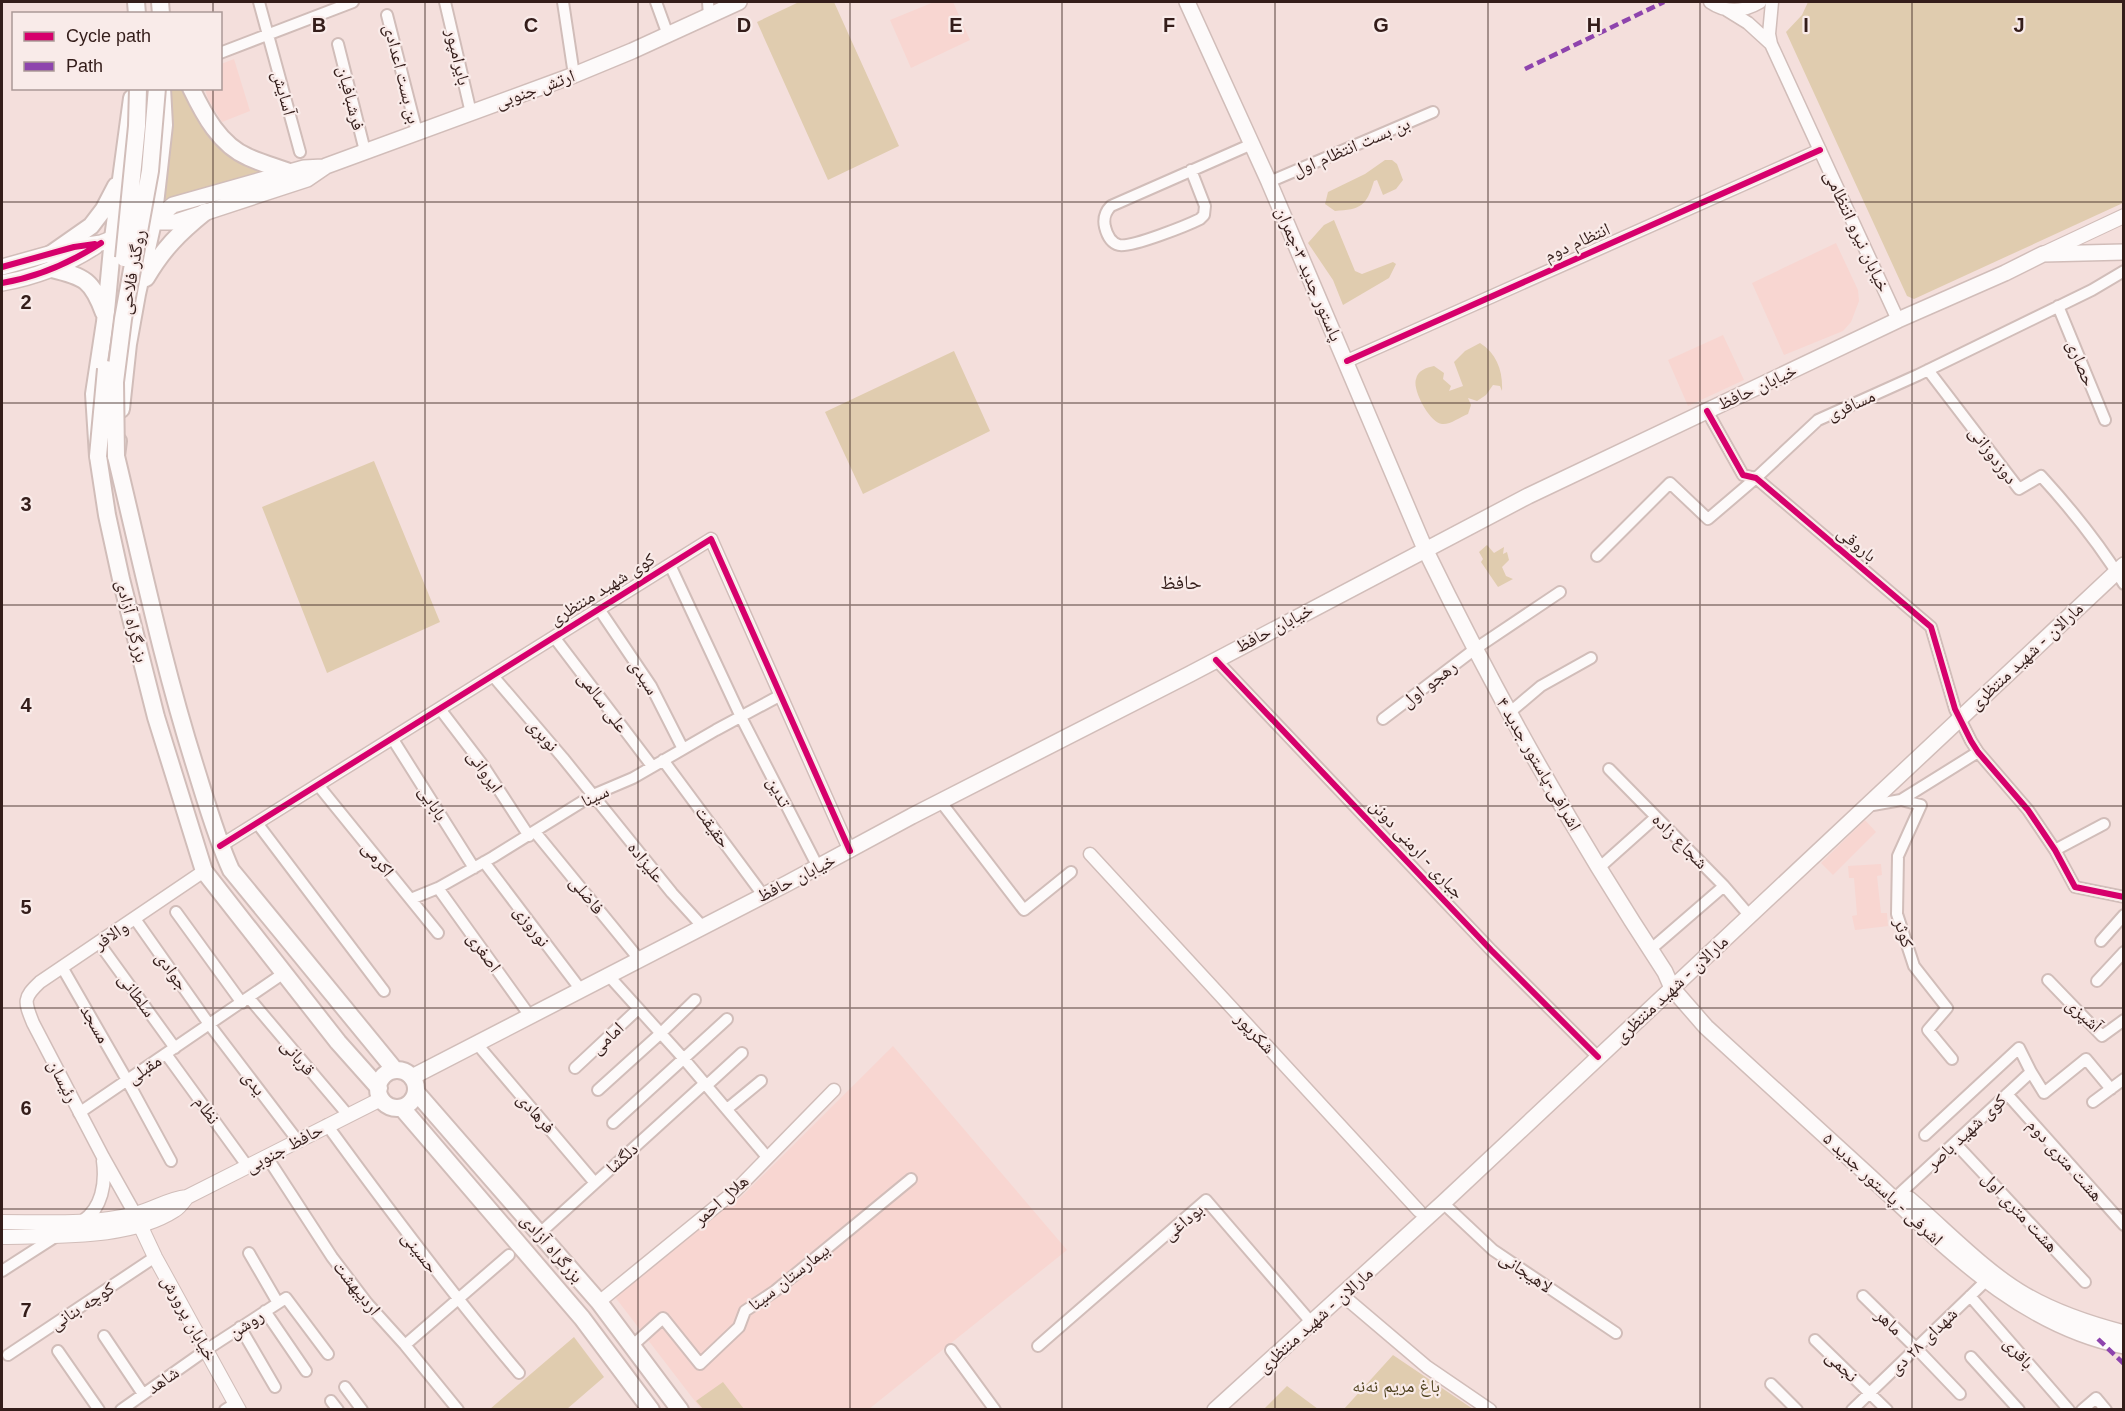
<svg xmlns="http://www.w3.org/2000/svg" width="2125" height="1411" viewBox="0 0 2125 1411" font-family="Arial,'Noto Naskh Arabic',sans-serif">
	<rect width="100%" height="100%" fill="#f4dfdc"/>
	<!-- built -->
	<path fill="#f8d6d1" d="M934 2H953L970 40 911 68 890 20Z
		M234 59 250 111 222 122 208 99 205 89 220 88 221 64Z
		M1836 243 1858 290 1859 301 1851 322 1843 331 1784 355 1752 283Z
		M1723 335 1744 380 1688 406 1668 360Z
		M1865 820 1876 832 1833 875 1821 863Z
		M1881 864 1882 875 1877 876 1881 913H1887L1888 926 1855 930 1852 916 1857 915 1854 878H1849L1848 866Z
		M893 1046 1067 1250 869 1409H701L615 1297 703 1223 740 1198Z"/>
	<!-- green -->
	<path fill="#e0ccaf" d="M799 2H834L899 146 828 180 757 22Z
		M1808 2H2123V203L1914 299 1907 296 1786 32 1802 15Z
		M170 89H185L192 103 273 172 164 200Z
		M1385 160H1392L1397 164 1403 180 1396 189 1383 195 1377 180 1374 181C1366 207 1361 209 1335 211L1325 204 1328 192 1365 174Z
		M1334 220 1355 271 1362 274 1393 262 1396 264 1389 278 1343 305 1333 280 1308 243 1324 225Z
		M1480 343C1497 354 1503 371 1502 391L1500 386 1493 385 1486 395 1477 401 1468 398 1471 405 1468 414C1460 417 1450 425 1442 424 1430 423 1412 390 1416 379 1418 370 1426 368 1434 366L1444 373 1443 379 1451 386 1449 391 1463 386 1454 362 1465 351Z
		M954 351 990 431 863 494 825 412Z
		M374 461 440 622 327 673 262 507Z
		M1487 545 1494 553 1504 547 1503 554 1507 552 1509 560 1502 567 1506 576 1513 579 1498 587 1481 562 1483 559 1479 552Z
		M574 1337 604 1377 567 1409H490Z
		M1393 1355 1473 1409H1344Z
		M723 1382 744 1409H703L696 1401Z
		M1287 1386 1318 1409H1264Z"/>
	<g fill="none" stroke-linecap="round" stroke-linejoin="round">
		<!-- minor casing -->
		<g stroke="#d1bdb9" stroke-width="14">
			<path id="minor" d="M259 2 300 152
				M445 2 471 113
				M563 2 574 75
				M656 2 668 35
				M708 2 709 16
				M387 15 417 132
				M338 44 365 151
				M220 53 353 2
				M1191 170 1205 206 1204 215 1200 219C1188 225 1131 248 1119 245 1111 243 1107 235 1105 227 1103 218 1105 212 1111 206L1252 144
				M1269 182 1433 112
				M2058 306 2105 420
				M1928 370 2019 489 2041 476C2073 511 2099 543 2124 584
				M1707 411 1743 475 1756 478 1931 627 1955 709 1971 741 1978 752 2028 810 2055 850 2075 887 2124 897
				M1597 556 1670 483 1708 519 1756 478 1818 420 1918 375 2092 290 2124 271
				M670 565 741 717 818 867
				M599 609 651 686 683 749
				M554 637 652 766
				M1216 660 1491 950 1598 1057
				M493 676 563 758 672 893 702 926
				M440 709 482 764 529 836
				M1509 713 1541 686 1591 658
				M1383 719 1475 649 1560 592
				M392 738 474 868
				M663 760 763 895
				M1609 769 1724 886 1749 915
				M318 785 438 933
				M1901 800 1978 752
				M941 802 1024 910 1071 872
				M1867 806 1901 800 1921 805 1898 856 1897 914 1914 966 1947 1008 1928 1030 1952 1059
				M257 823 384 991
				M535 832 639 959
				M2055 850 2104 824
				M484 862 581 990
				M1600 867 1656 817
				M438 888 530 1016
				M411 899 438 888 493 857 593 795 633 778 716 730 781 695
				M176 912 242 1003
				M135 919 209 1024 298 1141
				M2101 941 2124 915
				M99 943 175 1048
				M1650 950 1724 886
				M62 967 127 1080 171 1161
				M608 975 684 1059 767 1157
				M2048 980 2102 1036 2124 1020
				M2097 981 2124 952
				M249 998 348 1115
				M477 1044 595 1183
				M166 1054 248 1167
				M575 1068 638 1009
				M706 1086 742 1053
				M598 1090 661 1033 695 1000
				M2007 1094 2124 1225
				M2093 1102 2124 1079
				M727 1109 761 1081
				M79 1113 284 973
				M613 1123 727 1019
				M327 1125C389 1210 451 1293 519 1373
				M1925 1135 2019 1048 2031 1072 2044 1093 2086 1059 2111 1089
				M1955 1143 2085 1282
				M267 1157 332 1257 367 1303 405 1345 458 1410
				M1894 1199 2031 1072
				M1443 1203 1493 1250 1616 1333
				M540 1233 704 1084
				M249 1253 278 1303
				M2 1271 58 1235
				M1863 1296 1916 1348 1960 1394
				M1970 1296 2069 1410
				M265 1311 306 1371
				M240 1327 275 1387
				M104 1336 143 1394
				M1815 1340 1887 1410
				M405 1345 509 1255
				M632 1346 663 1318 700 1364 739 1327 745 1311 775 1291 911 1179
				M1038 1346 1206 1200 1311 1322
				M951 1350 995 1410
				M58 1351 99 1410
				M8 1355 155 1257
				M1971 1357 2019 1410
				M1771 1384 1797 1410
				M345 1387 362 1410
				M331 1401 338 1410
				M121 1410 206 1350 286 1298 328 1354
				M225 1410 236 1403
				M1852 1410 1992 1275
				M2082 1410 2096 1398 2106 1410"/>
		</g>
		<!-- tertiary casing -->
		<g stroke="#d1bdb9" stroke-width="15">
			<path id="tertiary" d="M1710 2C1726 13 1743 12 1760 2
				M1772 2 1769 34 1771 44 1898 320
				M1727 10 1748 23 1771 44
				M1347 361 1820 150
				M220 846 711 539 850 851
				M1090 854 1419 1211
				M135 1214 103 1157 33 1023C24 1001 23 998 40 982L204 871
				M83 1221C102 1208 106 1183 103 1161
				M1341 1294 1427 1367 1490 1410
				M599 1302 735 1191 834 1090"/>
		</g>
		<!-- secondary casing -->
		<g stroke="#d1bdb9" stroke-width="16">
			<path id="secondary" d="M2045 253 2124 216
				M2 1222C45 1222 92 1225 135 1214 154 1209 168 1199 187 1197L381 1099
				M140 1225 155 1257 239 1410
				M2 1237C54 1235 129 1240 175 1210 180 1207 184 1201 187 1197"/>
		</g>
		<!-- primary casing -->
		<g stroke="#d1bdb9" stroke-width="18">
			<path id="primary" d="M1187 2 1269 182 1425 549C1496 695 1576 837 1665 972L1672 988 1706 1027C1760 1076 1814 1125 1867 1174 1943 1244 2018 1325 2124 1346
				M153 222H176L307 179 326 166 574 75 632 51 739 2
				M149 224 173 205 304 168 323 167
				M2 267 74 247 101 243 121 235
				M2 283C36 277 67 265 96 246
				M412 1077 788 883 912 816 1190 674 1528 496 1898 320 2005 273 2043 254 2124 252
				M1909 1199C1944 1229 1986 1273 2025 1295 2056 1313 2089 1324 2124 1333
				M1215 1410 1443 1203 2124 565"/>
		</g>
		<!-- trunk casing -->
		<g stroke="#d1bdb9" stroke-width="20">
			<path id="trunk" d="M136 2 137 14
				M160 2 161 14
				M191 88C204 115 220 145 248 157 261 163 276 167 289 172
				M132 98 113 238 105 322 94 394 98 456 107 515 121 579 156 717 204 871 338 1042 379 1088
				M51 254 91 226 104 209 116 186
				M52 269C85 277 92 280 104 313
				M146 278C163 249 179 233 205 212
				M121 409 128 344 137 294 153 222 164 125 162 88
				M118 441 116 456C141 560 163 665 195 766 206 801 216 837 231 870L395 1070
				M378 1089a19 19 0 1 1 38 0a19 19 0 1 1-38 0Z
				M416 1092 599 1302 680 1410
				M402 1108 582 1318 651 1410"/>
		</g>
		<!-- minor -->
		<use href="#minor" stroke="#fdfafa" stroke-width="10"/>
		<!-- tertiary -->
		<use href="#tertiary" stroke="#fdfafa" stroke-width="12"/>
		<!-- secondary -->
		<use href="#secondary" stroke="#fdfafa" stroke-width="14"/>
		<!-- primary -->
		<use href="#primary" stroke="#fdfafa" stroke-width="15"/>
		<!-- trunk -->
		<use href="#trunk" stroke="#fdfafa" stroke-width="16"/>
		<!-- trunk-bridge casing -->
		<g stroke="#d1bdb9" stroke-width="20" stroke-linecap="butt">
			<path id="trunk-bridge" d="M124 258 137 126 138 88
				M98 456 106 369
				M116 456 115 382 123 319 150 171 157 88"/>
		</g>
		<!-- trunk-bridge -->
		<use href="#trunk-bridge" stroke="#fdfafa" stroke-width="16"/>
		<!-- quiet -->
		<path stroke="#8e44ad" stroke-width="4.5" stroke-dasharray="9 4.5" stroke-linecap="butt" d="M1525 69 1664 2
			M2098 1339 2124 1364"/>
		<!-- cycleway casing -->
		<g stroke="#f9ebe9" stroke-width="10">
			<path id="cycleway" d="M2 267 74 247 95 244
				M2 283C38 277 70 263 101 243
				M1347 361 1820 150
				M1707 411 1743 475 1756 478 1931 627 1955 709 1971 741 1978 752 2028 810 2055 850 2075 887 2124 897
				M1216 660 1491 950 1598 1057
				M220 846 711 539 850 851"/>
		</g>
		<!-- cycleway -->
		<use href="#cycleway" stroke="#d6006c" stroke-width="6"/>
	</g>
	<!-- grid -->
	<path fill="none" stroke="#341d1a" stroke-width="1.5" stroke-opacity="0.55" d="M213 2V14M425 2V1410M638 2V1410M850 2V1410M1062 2V1410M1275 2V1410M1488 2V1410M1700 2V1410M1912 2V1410M213 88V1410M2 202H2124M2 403H2124M2 605H2124M2 806H2124M2 1008H2124M2 1209H2124"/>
	<g text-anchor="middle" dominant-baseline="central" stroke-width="4.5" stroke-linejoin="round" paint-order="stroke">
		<!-- street labels -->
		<g font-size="18" fill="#341d1a" stroke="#f9ebe9">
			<text transform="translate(458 57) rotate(77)">بایرامپور</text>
			<text transform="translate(402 74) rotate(76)">بن بست اعدادی</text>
			<text transform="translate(535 89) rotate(-20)">ارتش جنوبی</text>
			<text transform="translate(284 93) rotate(75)">آسایش</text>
			<text transform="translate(351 98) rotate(76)">فرشبافیان</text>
			<text transform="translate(1351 147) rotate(-23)">بن بست انتظام اول</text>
			<text transform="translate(1857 231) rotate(65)">خیابان نیرو انتظامی</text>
			<text transform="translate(1577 242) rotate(-24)">انتظام دوم</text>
			<text transform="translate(132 272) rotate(-80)">روگذر فلاحی</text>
			<text transform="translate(1309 274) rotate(67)">پاستور جدید ۳-چمران</text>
			<text transform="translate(2081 363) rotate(68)">حصاری</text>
			<text transform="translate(1757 387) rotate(-25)">خیابان حافظ</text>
			<text transform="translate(1851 405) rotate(-24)">مسافری</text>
			<text transform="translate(1993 455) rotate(53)">دوزدوزانی</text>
			<text transform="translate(1857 544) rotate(40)">باروقی</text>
			<text transform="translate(602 589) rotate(-32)">کوی شهید منتظری</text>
			<text transform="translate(132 621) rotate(76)">بزرگراه آزادی</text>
			<text transform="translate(1274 628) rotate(-28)">خیابان حافظ</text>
			<text transform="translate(2026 656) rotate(-43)">مارالان - شهید منتظری</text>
			<text transform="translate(644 677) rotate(58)">سیدی</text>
			<text transform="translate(1429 684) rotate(-38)">رهجو اول</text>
			<text transform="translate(603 702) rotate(53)">علی سالمی</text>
			<text transform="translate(543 735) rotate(49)">نوبری</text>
			<text transform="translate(1539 764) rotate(60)">اشرافی-پاستور جدید ۴</text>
			<text transform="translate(485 771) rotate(55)">ایروانی</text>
			<text transform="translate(779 792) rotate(63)">تدین</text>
			<text transform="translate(595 796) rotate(-26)">سینا</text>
			<text transform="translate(433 803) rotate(58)">بابایی</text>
			<text transform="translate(713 827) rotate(54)">حقیقت</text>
			<text transform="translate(1680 841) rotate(45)">شجاع زاده</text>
			<text transform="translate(1417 849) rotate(47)">جباری - ارمنی دونن</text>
			<text transform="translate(378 859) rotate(51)">اکرمی</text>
			<text transform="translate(646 862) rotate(51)">علیزاده</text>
			<text transform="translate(796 878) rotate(-27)">خیابان حافظ</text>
			<text transform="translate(587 895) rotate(51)">فاضلی</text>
			<text transform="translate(532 926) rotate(53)">نوروزی</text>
			<text transform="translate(1904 933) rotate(73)">کوثر</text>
			<text transform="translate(111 935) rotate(-34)">والافر</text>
			<text transform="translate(484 952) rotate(54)">اصغری</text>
			<text transform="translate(172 971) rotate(55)">جوادی</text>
			<text transform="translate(1671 989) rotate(-43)">مارالان - شهید منتظری</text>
			<text transform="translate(137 995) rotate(54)">سلطانی</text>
			<text transform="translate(2084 1015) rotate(42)">آشپزی</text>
			<text transform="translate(95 1024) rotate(60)">مسجد</text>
			<text transform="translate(1255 1033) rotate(47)">شکرپور</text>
			<text transform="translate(607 1038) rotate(-43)">امامی</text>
			<text transform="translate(298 1057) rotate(50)">قربانی</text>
			<text transform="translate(144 1069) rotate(-34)">مقبلی</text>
			<text transform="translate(63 1081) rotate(63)">رئیسان</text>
			<text transform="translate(254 1083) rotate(53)">یدی</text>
			<text transform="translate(207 1110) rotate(54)">نظام</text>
			<text transform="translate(536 1113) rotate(49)">فرهادی</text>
			<text transform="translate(1966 1132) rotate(-43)">کوی شهید باصر</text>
			<text transform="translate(284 1148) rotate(-28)">حافظ جنوبی</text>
			<text transform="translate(622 1158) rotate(-42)">دلگشا</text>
			<text transform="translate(2065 1160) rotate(48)">هشت متری دوم</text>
			<text transform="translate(1883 1189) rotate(43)">اشرفی - پاستور جدید ۵</text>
			<text transform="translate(721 1200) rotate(-41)">هلال احمر</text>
			<text transform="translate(2020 1212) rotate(47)">هشت متری اول</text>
			<text transform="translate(1183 1222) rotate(-40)">بوداغی</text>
			<text transform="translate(552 1248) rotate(49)">بزرگراه آزادی</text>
			<text transform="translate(420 1252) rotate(52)">حسینی</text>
			<text transform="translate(1526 1272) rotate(34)">لاهیجانی</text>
			<text transform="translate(789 1277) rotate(-38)">بیمارستان سینا</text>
			<text transform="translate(357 1288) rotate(51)">اردیبهشت</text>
			<text transform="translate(82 1306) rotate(-33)">کوچه بنانی</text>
			<text transform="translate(189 1318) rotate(61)">خیابان پرورش</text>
			<text transform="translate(1315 1320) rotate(-42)">مارالان - شهید منتظری</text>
			<text transform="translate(1889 1322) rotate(44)">ماهر</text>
			<text transform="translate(246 1324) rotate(-33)">روشن</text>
			<text transform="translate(1923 1341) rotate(-44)">شهدای ۲۸ دی</text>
			<text transform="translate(2019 1353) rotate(49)">باقری</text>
			<text transform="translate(1842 1366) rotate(44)">نجمی</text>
			<text transform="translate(163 1380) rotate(-35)">شاهد</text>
		</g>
		<!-- park labels -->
		<g font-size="18" fill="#4d401d" stroke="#f9ebe9">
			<text x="1396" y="1386">باغ مریم نه‌نه</text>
		</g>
		<!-- neighbourhood labels -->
		<g font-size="20" fill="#341d1a" stroke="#f9ebe9">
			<text x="1181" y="582">حافظ</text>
		</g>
	</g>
	<g font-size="20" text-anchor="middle" font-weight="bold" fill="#341d1a" stroke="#f9ebe9" stroke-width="4.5" stroke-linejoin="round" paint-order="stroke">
		<text x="319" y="32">B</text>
		<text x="531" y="32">C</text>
		<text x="744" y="32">D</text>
		<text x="956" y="32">E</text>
		<text x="1169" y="32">F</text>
		<text x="1381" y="32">G</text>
		<text x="1594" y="32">H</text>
		<text x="1806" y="32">I</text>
		<text x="2019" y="32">J</text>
		<text x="26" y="309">2</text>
		<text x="26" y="511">3</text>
		<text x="26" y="712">4</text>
		<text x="26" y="914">5</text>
		<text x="26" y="1115">6</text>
		<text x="26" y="1317">7</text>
	</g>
	<!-- border -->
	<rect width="2125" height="1411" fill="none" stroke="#341d1a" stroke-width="6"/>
	<!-- legend -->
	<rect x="12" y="12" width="210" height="78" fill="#f9ebe9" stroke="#aa9996" stroke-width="1.5"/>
	<rect x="24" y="32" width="30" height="9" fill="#d6006c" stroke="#aa9996" stroke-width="1.5"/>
	<text x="66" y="42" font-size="18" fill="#341d1a">Cycle path</text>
	<rect x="24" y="62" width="30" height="9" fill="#8e44ad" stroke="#aa9996" stroke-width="1.5"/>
	<text x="66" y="72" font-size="18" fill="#341d1a">Path</text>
</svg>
